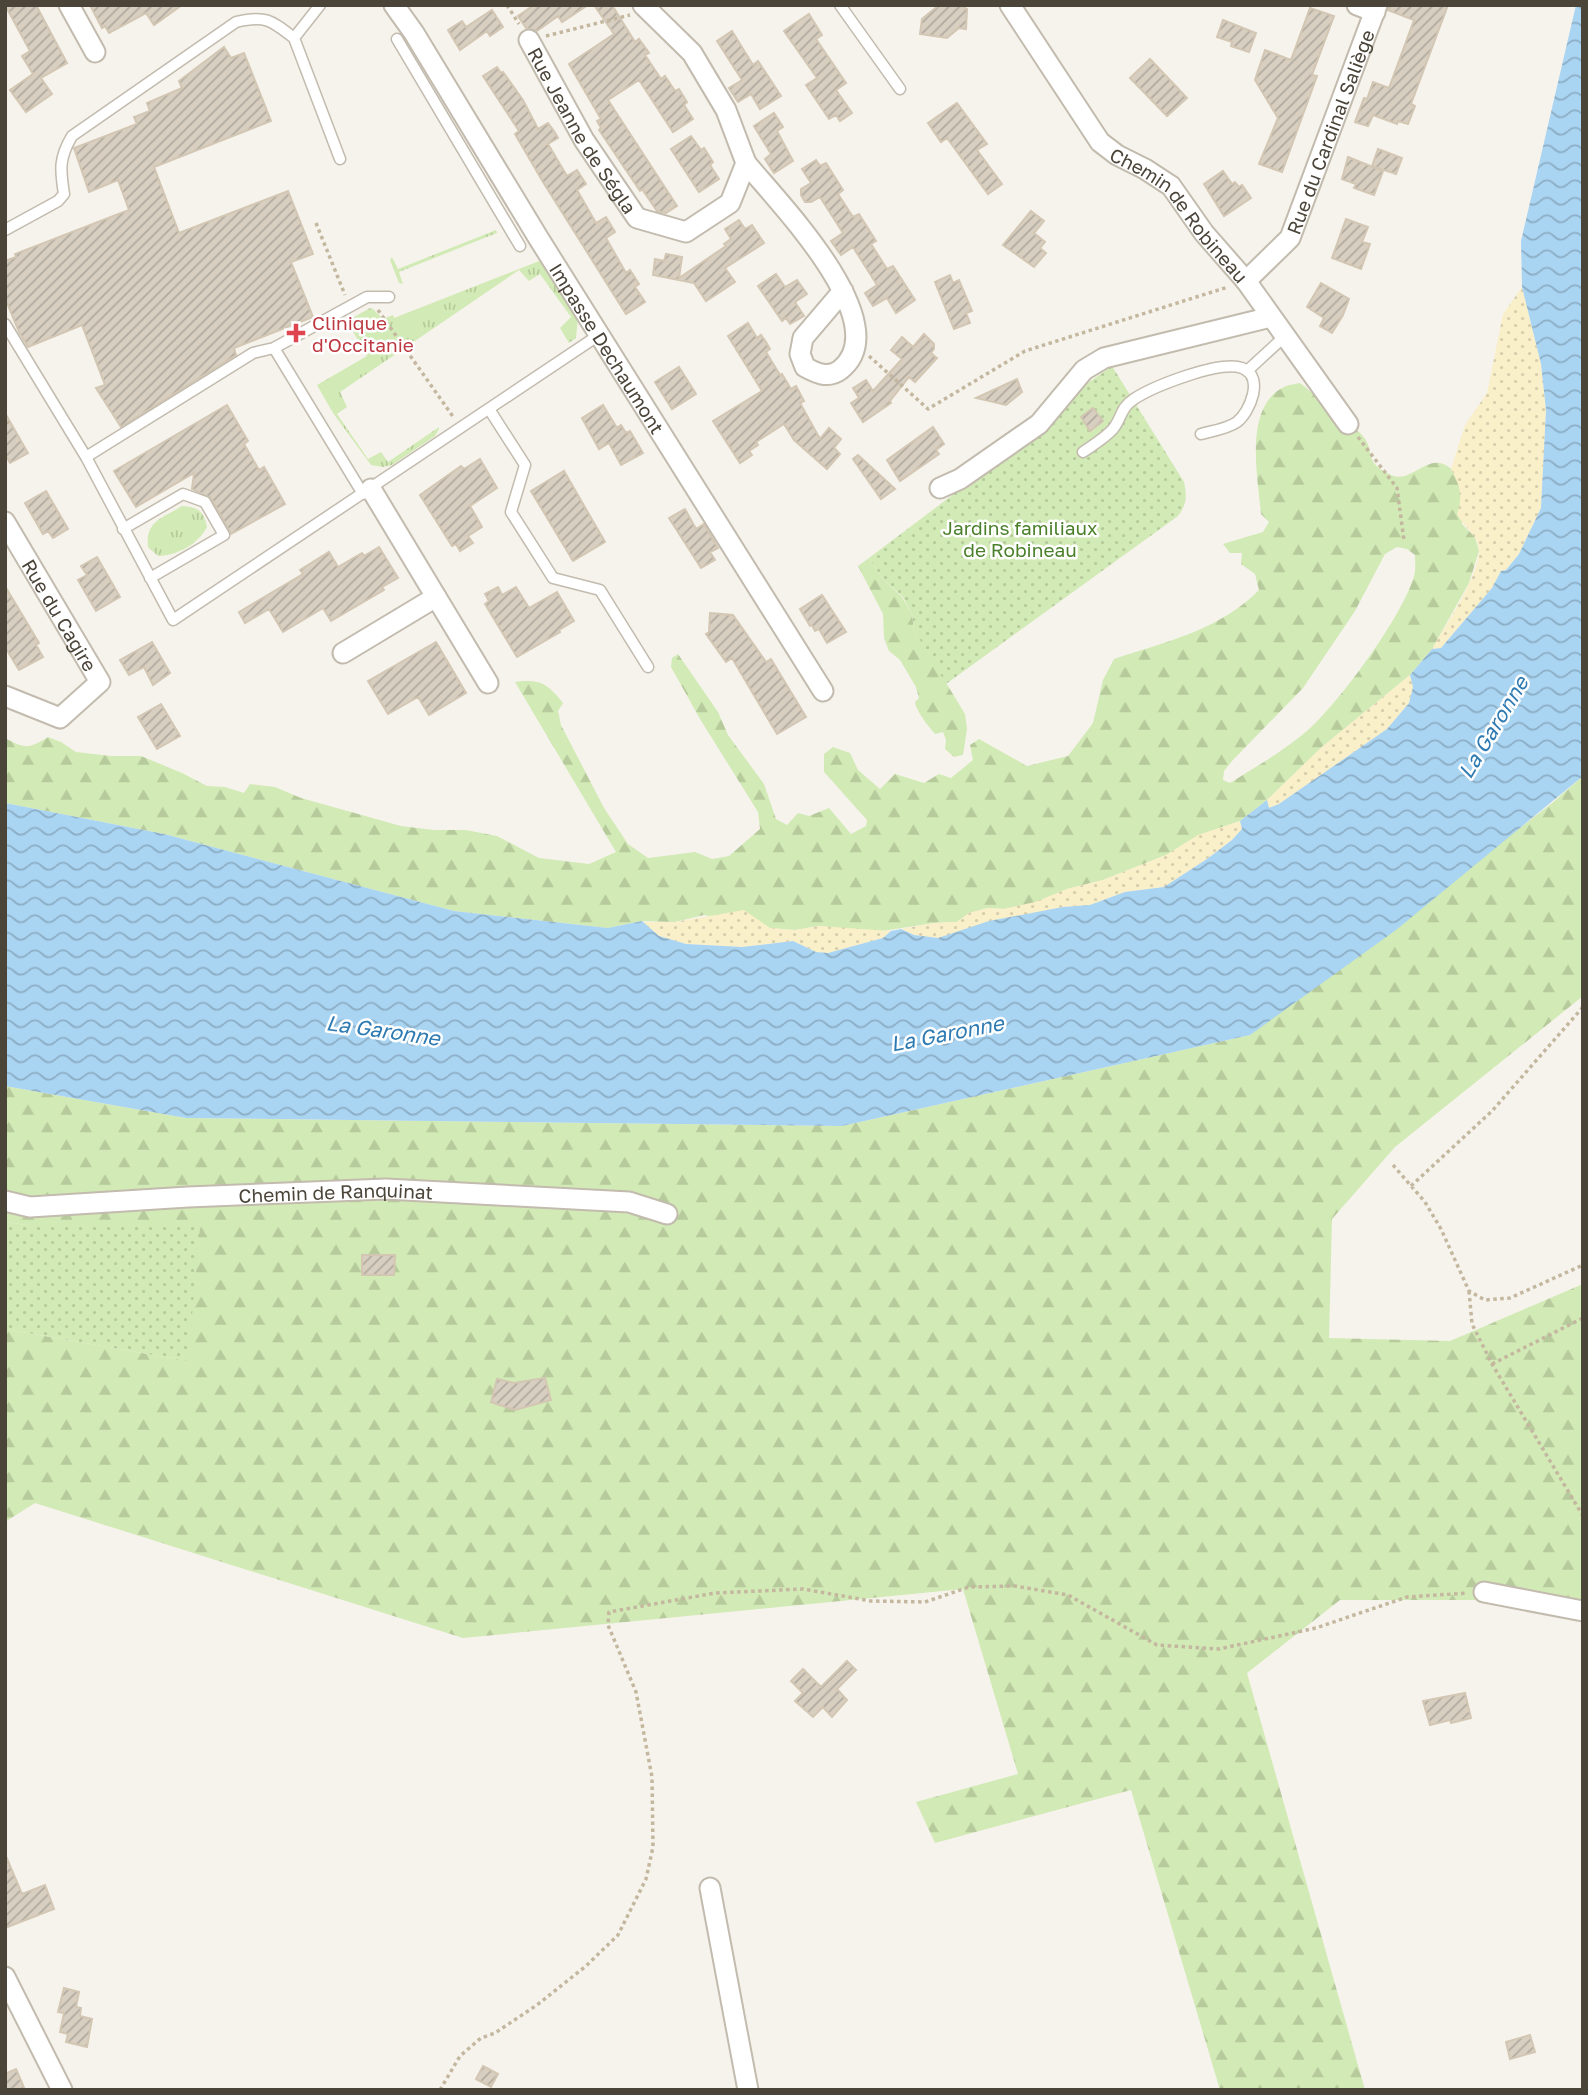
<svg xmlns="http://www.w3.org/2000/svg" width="1588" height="2095" viewBox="0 0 1588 2095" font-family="'Golos Text',sans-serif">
	<defs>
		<pattern id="grass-tufts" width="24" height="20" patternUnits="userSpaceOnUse" patternTransform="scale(1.75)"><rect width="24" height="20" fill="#d2eab5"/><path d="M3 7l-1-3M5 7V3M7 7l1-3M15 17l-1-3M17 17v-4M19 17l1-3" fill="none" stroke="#b6ca9c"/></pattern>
		<pattern id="forest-firs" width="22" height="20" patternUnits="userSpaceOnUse" patternTransform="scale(1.75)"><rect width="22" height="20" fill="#d2eab5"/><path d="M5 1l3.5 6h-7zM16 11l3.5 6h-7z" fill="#b6ca9c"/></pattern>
		<pattern id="sand-dots" width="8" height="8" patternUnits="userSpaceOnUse" patternTransform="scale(1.75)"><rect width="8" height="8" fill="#f9efc9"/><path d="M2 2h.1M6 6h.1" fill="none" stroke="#d7cead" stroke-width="1.8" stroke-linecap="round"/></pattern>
		<pattern id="garden-dots" width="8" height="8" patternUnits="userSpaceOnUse" patternTransform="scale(1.75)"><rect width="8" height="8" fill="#d2eab5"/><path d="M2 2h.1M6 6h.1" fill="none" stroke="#b6ca9c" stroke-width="1.8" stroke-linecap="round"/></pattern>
		<pattern id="water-waves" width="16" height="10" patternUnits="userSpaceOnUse" patternTransform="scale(1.75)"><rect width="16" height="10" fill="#a9d4f2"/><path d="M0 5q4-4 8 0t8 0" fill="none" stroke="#8caec5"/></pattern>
		<pattern id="building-hatch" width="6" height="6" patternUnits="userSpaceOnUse" patternTransform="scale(1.75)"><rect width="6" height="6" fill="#d8cfc1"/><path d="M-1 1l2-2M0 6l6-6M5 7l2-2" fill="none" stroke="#b1aa9e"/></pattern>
	</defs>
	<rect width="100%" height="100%" fill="#f6f3ec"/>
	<!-- grass -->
	<path fill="url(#grass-tufts)" d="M496 230 497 233 399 272 403 284 399 283 390 260 392 257 398 269Z
		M542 260 578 317 576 338 569 343 560 328 571 317 540 274 529 281 519 270 340 392 347 407 337 414 368 459 381 452 388 462 439 427V429L435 436 392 465 383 467 371 465 333 413 317 385 367 356 347 321 370 308 373 309 383 319 393 315 394 318Z
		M182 506C198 507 204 511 207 527 198 544 179 555 158 556L148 547C145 521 163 518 182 506Z"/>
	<!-- forest -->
	<path fill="url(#forest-firs)" fill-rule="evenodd" d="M1300 383C1315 394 1325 408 1339 419 1346 425 1355 428 1361 434 1378 452 1360 460 1391 475 1412 485 1428 450 1450 468 1465 480 1461 507 1462 524L1475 537 1479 551 1469 583 1432 649 1410 675 1322 747 1267 800 1240 821 1199 835 1166 855 1103 880 1067 889 1035 903 1004 909 988 908 969 913 957 922 934 923 876 932 819 926 795 930 770 928 704 915 675 922 642 921 608 928 454 911 164 834 5 803V738C25 749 29 749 48 737L61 742 76 752 111 756H141L182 773 207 786 225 787 244 793 250 784 275 787 301 798 401 826 434 830H466L497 836 539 858 589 864 616 852 515 682C540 679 547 683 563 703L558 711 561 725 604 808 628 844 648 858 695 852 712 859 729 856 760 829 758 812 700 719 671 667 672 658 678 654 718 712 728 735 764 784 776 819 787 825 798 813 809 816 829 808 851 834 866 826 867 820 824 772V754L833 747 850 753 858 770 880 789 895 774 924 783 939 774 951 778 973 760 970 745 979 739 1027 766 1068 756 1093 723 1103 680 1114 659C1165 642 1220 630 1259 590L1255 574 1241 564 1242 553H1230L1223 544 1263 532 1269 522 1261 514C1258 478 1243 407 1284 387 1288 385 1295 384 1300 383ZM1397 547 1407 549 1415 555C1415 562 1416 570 1414 576 1403 616 1338 704 1307 731 1283 751 1256 767 1230 783L1223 780 1224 771 1232 761 1303 688 1355 611 1385 554Z
		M869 558 882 578 902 597 912 614 914 630 965 714 967 729 963 755 954 757 945 749 946 740 943 732 935 734C929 727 916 711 915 702L919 698 916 687 900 660 889 651 884 638 883 614 858 566Z
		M1583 776V996L1395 1147 1332 1219 1329 1338 1450 1341 1583 1284V1616L1490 1600H1340L1247 1673 1365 2090H1220L1131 1790 935 1843 916 1802 1018 1774 963 1589 463 1638 35 1503 5 1522V1329L188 1361 26 1225 5 1222V1086L186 1118 842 1126 1250 1035 1551 804Z"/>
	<!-- sand -->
	<path fill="url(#sand-dots)" d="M1522 287 1541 364 1546 410 1541 508 1519 554 1506 570 1501 571 1492 588 1441 648 1432 649C1445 627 1479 575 1479 551 1479 536 1463 526 1457 514 1463 497 1460 484 1451 469L1465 425 1487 393 1503 314Z
		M1410 675 1413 687 1409 703 1387 729 1279 804 1269 808 1267 800 1322 747Z
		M1240 821 1242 829 1232 840 1207 859 1164 887 1125 892 1090 905 1063 907 938 938 914 935 901 929 934 923 957 922 969 913 988 908 1004 909 1035 902 1067 889 1103 880 1166 855 1198 835Z
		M744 910 770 928 795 930 819 926 891 931 883 938 828 953 816 952 793 941 742 947 686 944 659 936 642 922H675Z"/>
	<!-- garden -->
	<path fill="url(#garden-dots)" d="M1112 366 1184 482C1187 496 1187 504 1178 516L946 684 914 630 912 614 903 597 882 578 869 558 975 478 1075 392Z
		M5 1222 26 1225 200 1227 188 1361 5 1329Z"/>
	<!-- water -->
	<path fill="url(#water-waves)" d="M1576 5H1583V776L1396 930 1250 1035 842 1126 186 1118 5 1086V803L164 834 454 911 608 928 642 921 659 936 686 944 742 947 793 941 816 952 828 953 883 938 891 931 901 929 914 935 938 938 989 921 1063 907 1090 905 1125 892 1164 887 1207 859 1232 840 1242 829 1240 821 1267 800 1269 808 1279 804 1387 729 1409 703 1413 687 1410 675 1432 649 1441 648 1492 588 1501 571 1506 570 1519 554 1541 508 1546 410 1541 364 1522 287 1521 241Z"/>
	<!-- building -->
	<path fill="url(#building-hatch)" stroke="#d3c7b4" stroke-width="2" d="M5 5H36L67 63 41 78 52 94 26 112 10 90 33 74 22 56 30 51Z
		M90 5H182L154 25 146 13 109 33 105 26 102 28Z
		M534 5H588L562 22 558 16 537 31 526 28 518 16Z
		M594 5H612L635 42 639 39 649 53 645 55 661 79 665 76 675 91 679 89 687 102 684 105 693 119 673 132 639 80 608 100 677 206 666 213 657 211 642 189 640 191 599 130 601 128 597 121 601 119 569 64 614 34Z
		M939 5H960L967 9 966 29 959 28 947 38 920 34 922 19Z
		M1389 5H1448L1411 104 1415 106 1408 124 1398 121 1397 124 1373 115 1368 126 1355 122 1364 98 1367 99 1373 82 1389 88 1414 20 1388 10Z
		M1310 8 1334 16 1312 75 1317 76 1282 172 1259 164 1278 118 1255 80 1265 50 1291 60Z
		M492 10 503 27 490 36 487 31 460 50 448 30 462 21 466 27Z
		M809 14 822 35 816 39 846 83 836 90 852 113 840 121 836 115 829 119 806 85 817 78 784 31Z
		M1223 20 1256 33 1249 52 1231 46 1232 42 1217 37Z
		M732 31 753 65 758 61 781 96 760 109 751 94 738 102 729 88 742 80 717 41Z
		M224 47 231 58 244 53 271 121 154 167 179 233 288 191 313 254 291 262 313 317 234 348 236 355 121 427 96 388 105 385 82 325 28 347 19 332 5 298V261L16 257 15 254 129 210 118 180 89 192 74 148 137 124 134 117 150 111 147 103 182 88 179 81Z
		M1150 59 1187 98 1167 116 1130 78Z
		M497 67 501 73 503 72 523 100 538 129 548 123 554 131 558 138 548 144 567 176 577 170 586 184 577 190 596 223 606 217 615 232 606 238 626 273 630 270 639 284 635 287 645 302 626 314 543 182 515 134 519 131 483 76Z
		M957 103 987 144 977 150 1002 184 988 194 947 138 941 142 928 123Z
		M774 113 783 127 777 131 793 161 774 173 765 159 771 154 754 126Z
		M691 136 701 150 704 148 713 162 710 165 719 179 699 192 671 149Z
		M1378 149 1402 158 1396 174 1372 166Z
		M1348 157 1383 171 1374 195 1354 188 1356 184 1342 179Z
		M816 160 820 166 826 163 843 190 838 194 853 217 859 214 876 241 871 244 887 269 893 266 915 300 896 313 887 298 873 306 865 293 877 285 853 247 841 255 831 241 843 233 820 197 811 202H805L801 195V189L811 183 802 169Z
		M1223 171 1232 184 1235 182 1239 187 1242 185 1251 198 1224 216 1204 184Z
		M1031 211 1044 221 1034 233 1045 242 1040 248 1046 253 1034 267 1003 245Z
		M1346 219 1368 227 1362 242 1370 244 1361 269 1332 258Z
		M739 220 745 229 752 225 764 243 725 268 735 282 706 301 694 283 653 275 655 259 664 261 666 254 682 257 679 278 726 246 724 244 731 239 725 229Z
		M776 274 785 287 797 280 807 294 795 302 804 316 790 324 786 318 782 321 758 286Z
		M950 275 953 283 959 280 972 311 966 313 970 323 954 329 935 282Z
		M1321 283 1349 299 1343 315 1332 333 1320 326 1324 318 1307 307Z
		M748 323 757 338 761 335 766 342 770 349 766 352 780 375 782 374 791 389 796 386 804 401 800 403 820 439 829 428 841 439 834 448 840 454 827 469 794 440 784 424 756 442 758 445 749 451 752 455 740 463 713 421 762 391 728 336Z
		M924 334 934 344V349L931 353 937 358 915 382 909 377 890 401 891 403 863 422 851 403 859 398 853 388 866 380 873 391 902 359 891 350 902 337 913 347Z
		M679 367 696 394 672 409 655 382Z
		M1017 379 1022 392 1006 405 976 398Z
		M227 405 248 441 244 444 259 470 264 467 285 504 231 534 211 498 192 489 194 473 136 507 114 471Z
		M603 405 617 428 621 425 626 433 630 431 643 453 621 465 609 443 599 449 582 418Z
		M1093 408 1103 421 1090 431 1081 417Z
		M5 413 28 453 10 463 5 454Z
		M933 427 944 444 936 450 939 454 900 481 887 460Z
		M858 455 895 489 881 499 853 459Z
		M480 459 497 488 470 506 482 527 468 536 473 543 460 551 456 544 452 546 420 495 461 466 464 469Z
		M564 471 605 542 573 561 531 491Z
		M46 491 68 529 53 538 48 531 43 534 25 503Z
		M685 509 696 529 704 524 718 548 710 552 715 560 701 568 669 518Z
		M379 547 398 578 382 587 384 590 331 621 323 608 283 632 269 609 245 623 239 612 303 574 300 570 329 552 338 567 362 553 364 556Z
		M97 557 120 597 96 611 78 580 87 575 81 566Z
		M5 586 39 643 36 645 43 657 19 670 5 647Z
		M498 587 502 595 516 587 529 608 557 592 574 621 559 630 560 632 517 657 485 604 489 601 485 594Z
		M822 595 846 632 827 643 819 629 815 631 812 625 810 626 800 609Z
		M710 613 733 615 766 662 771 659 806 717 777 734 732 658 726 662 706 634 709 632Z
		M152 642 170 673 153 685 144 667 129 675 120 660Z
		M436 642 466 693 429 715 418 697 388 714 368 681Z
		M161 704 180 736 157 749 138 717Z
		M362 1255H395L394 1275H362Z
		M545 1378 551 1400 515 1410 491 1402 497 1379 514 1383Z
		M847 1661 856 1670 837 1689 847 1700 832 1717 823 1707 813 1717 795 1701 803 1693 791 1681 803 1669 821 1687Z
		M1465 1693 1471 1718 1451 1723 1450 1720 1430 1725 1423 1701Z
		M5 1854 22 1894 45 1885 54 1909 5 1928Z
		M64 1988 79 1992 76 2007 81 2008 80 2016 92 2019 87 2047 66 2042 68 2034 60 2032 64 2013 58 2012Z
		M1530 2035 1535 2052 1510 2059 1506 2042Z
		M483 2066 498 2074 491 2087 476 2079Z
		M16 2069 25 2090H5V2074Z"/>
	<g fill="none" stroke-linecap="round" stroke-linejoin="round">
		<!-- service casing -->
		<g stroke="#c2bbae" stroke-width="13">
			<path id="service" d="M320 5 294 38 340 159
				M840 5 900 89
				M397 39 520 246
				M5 230 58 201 64 194C60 169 59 158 72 136L236 22C265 15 271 20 294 38
				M389 297H367L274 348 253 353 86 457 173 620 599 335
				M5 324 86 457
				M274 348 363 494
				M1247 371 1285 336
				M489 409 525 465 511 512 553 578 600 590 648 667
				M1083 452C1093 445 1105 438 1113 429 1122 418 1120 408 1134 399 1154 386 1220 360 1242 368 1265 376 1250 412 1237 422 1227 429 1212 431 1201 434
				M123 529 183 494 205 502 224 535 150 578"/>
		</g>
		<!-- minor casing -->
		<g stroke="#c2bbae" stroke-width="23">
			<g id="minor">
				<path d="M69 5 95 52"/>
				<path id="s1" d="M394 5 414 33 539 239 823 691"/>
				<path id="s2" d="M1010 5 1100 142 1117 155 1145 169 1171 186 1204 233 1246 281 1348 424"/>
				<path d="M1357 5 1375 12"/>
				<path id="s3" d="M529 40 584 140 637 218 686 232 730 203 746 163 726 110 692 53 643 5"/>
				<path d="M746 163C776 200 899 324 840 370 828 379 816 373 805 367L800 354 803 338 843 291"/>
				<path id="s4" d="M1246 281 1290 238 1377 5"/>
				<path d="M940 488 960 479 1039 424 1084 370 1104 358 1271 317"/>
				<path d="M371 489 488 683"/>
				<path id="s5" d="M5 522 100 682 60 718 5 696"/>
				<path d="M343 653 436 597"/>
				<path id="s6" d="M5 1201 30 1207 188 1197 386 1189 629 1202 667 1214"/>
				<path d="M1484 1592 1583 1611"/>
				<path d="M710 1888 748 2090"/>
				<path d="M5 1977 62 2090"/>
			</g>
		</g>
		<!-- path -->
		<path stroke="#c4b79f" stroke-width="3.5" stroke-dasharray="3.5 3.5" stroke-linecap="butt" d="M507 5 519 24
			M546 36 630 15
			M316 223 345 295
			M378 310 454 418
			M869 356 928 409 1025 351 1228 287
			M1358 437 1397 488 1404 540
			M1393 1165 1425 1202 1441 1229 1469 1291 1485 1300 1510 1298 1583 1265
			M1411 1186 1492 1111 1583 1007
			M1469 1291 1472 1324 1492 1364 1583 1516
			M1492 1364 1583 1318
			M440 2090 460 2056 481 2038 495 2033 537 2005 586 1966 618 1935 646 1879 653 1847 652 1777 636 1692 608 1625 609 1612 715 1593 803 1589 871 1601 925 1602 969 1587 1015 1586 1068 1595 1157 1645 1219 1649 1316 1628 1407 1597 1468 1593"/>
		<!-- service -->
		<use href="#service" stroke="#fff" stroke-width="10"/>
		<!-- minor -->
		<use href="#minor" stroke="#fff" stroke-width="19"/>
	</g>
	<!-- markers -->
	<path fill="#e0444e" stroke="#fff" stroke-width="2.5" d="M292.5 322.5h7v7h7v7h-7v7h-7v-7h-7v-7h7z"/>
	<g text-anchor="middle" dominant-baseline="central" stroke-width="5" stroke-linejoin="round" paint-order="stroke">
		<!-- street labels -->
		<g font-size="19" fill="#4b4439" stroke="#fff">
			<text stroke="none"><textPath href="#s3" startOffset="105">Rue Jeanne de Ségla</textPath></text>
			<text stroke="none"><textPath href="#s4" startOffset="175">Rue du Cardinal Saliège</textPath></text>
			<text stroke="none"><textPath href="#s2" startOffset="273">Chemin de Robineau</textPath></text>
			<text stroke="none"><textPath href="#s1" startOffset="404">Impasse Dechaumont</textPath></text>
			<text stroke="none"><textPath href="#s5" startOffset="108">Rue du Cagire</textPath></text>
			<text stroke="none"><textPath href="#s6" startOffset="332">Chemin de Ranquinat</textPath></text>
		</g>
		<!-- health labels -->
		<g font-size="19" fill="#be3a42" stroke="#fff" text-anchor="start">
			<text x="312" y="322">Clinique<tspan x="312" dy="22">d'Occitanie</tspan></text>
		</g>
		<!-- park labels -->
		<g font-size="19" fill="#4a7f2a" stroke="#fff">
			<text x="1020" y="527">Jardins familiaux<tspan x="1020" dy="22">de Robineau</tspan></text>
		</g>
		<!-- water labels -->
		<g font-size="21" font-style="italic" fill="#2e7ab2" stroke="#fff">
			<text transform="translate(1493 727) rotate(-59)">La Garonne</text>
			<text transform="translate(383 1030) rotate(8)">La Garonne</text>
			<text transform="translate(947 1033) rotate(-11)">La Garonne</text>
		</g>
	</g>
	<!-- border -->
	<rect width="1588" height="2095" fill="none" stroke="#4b4439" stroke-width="14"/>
</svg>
